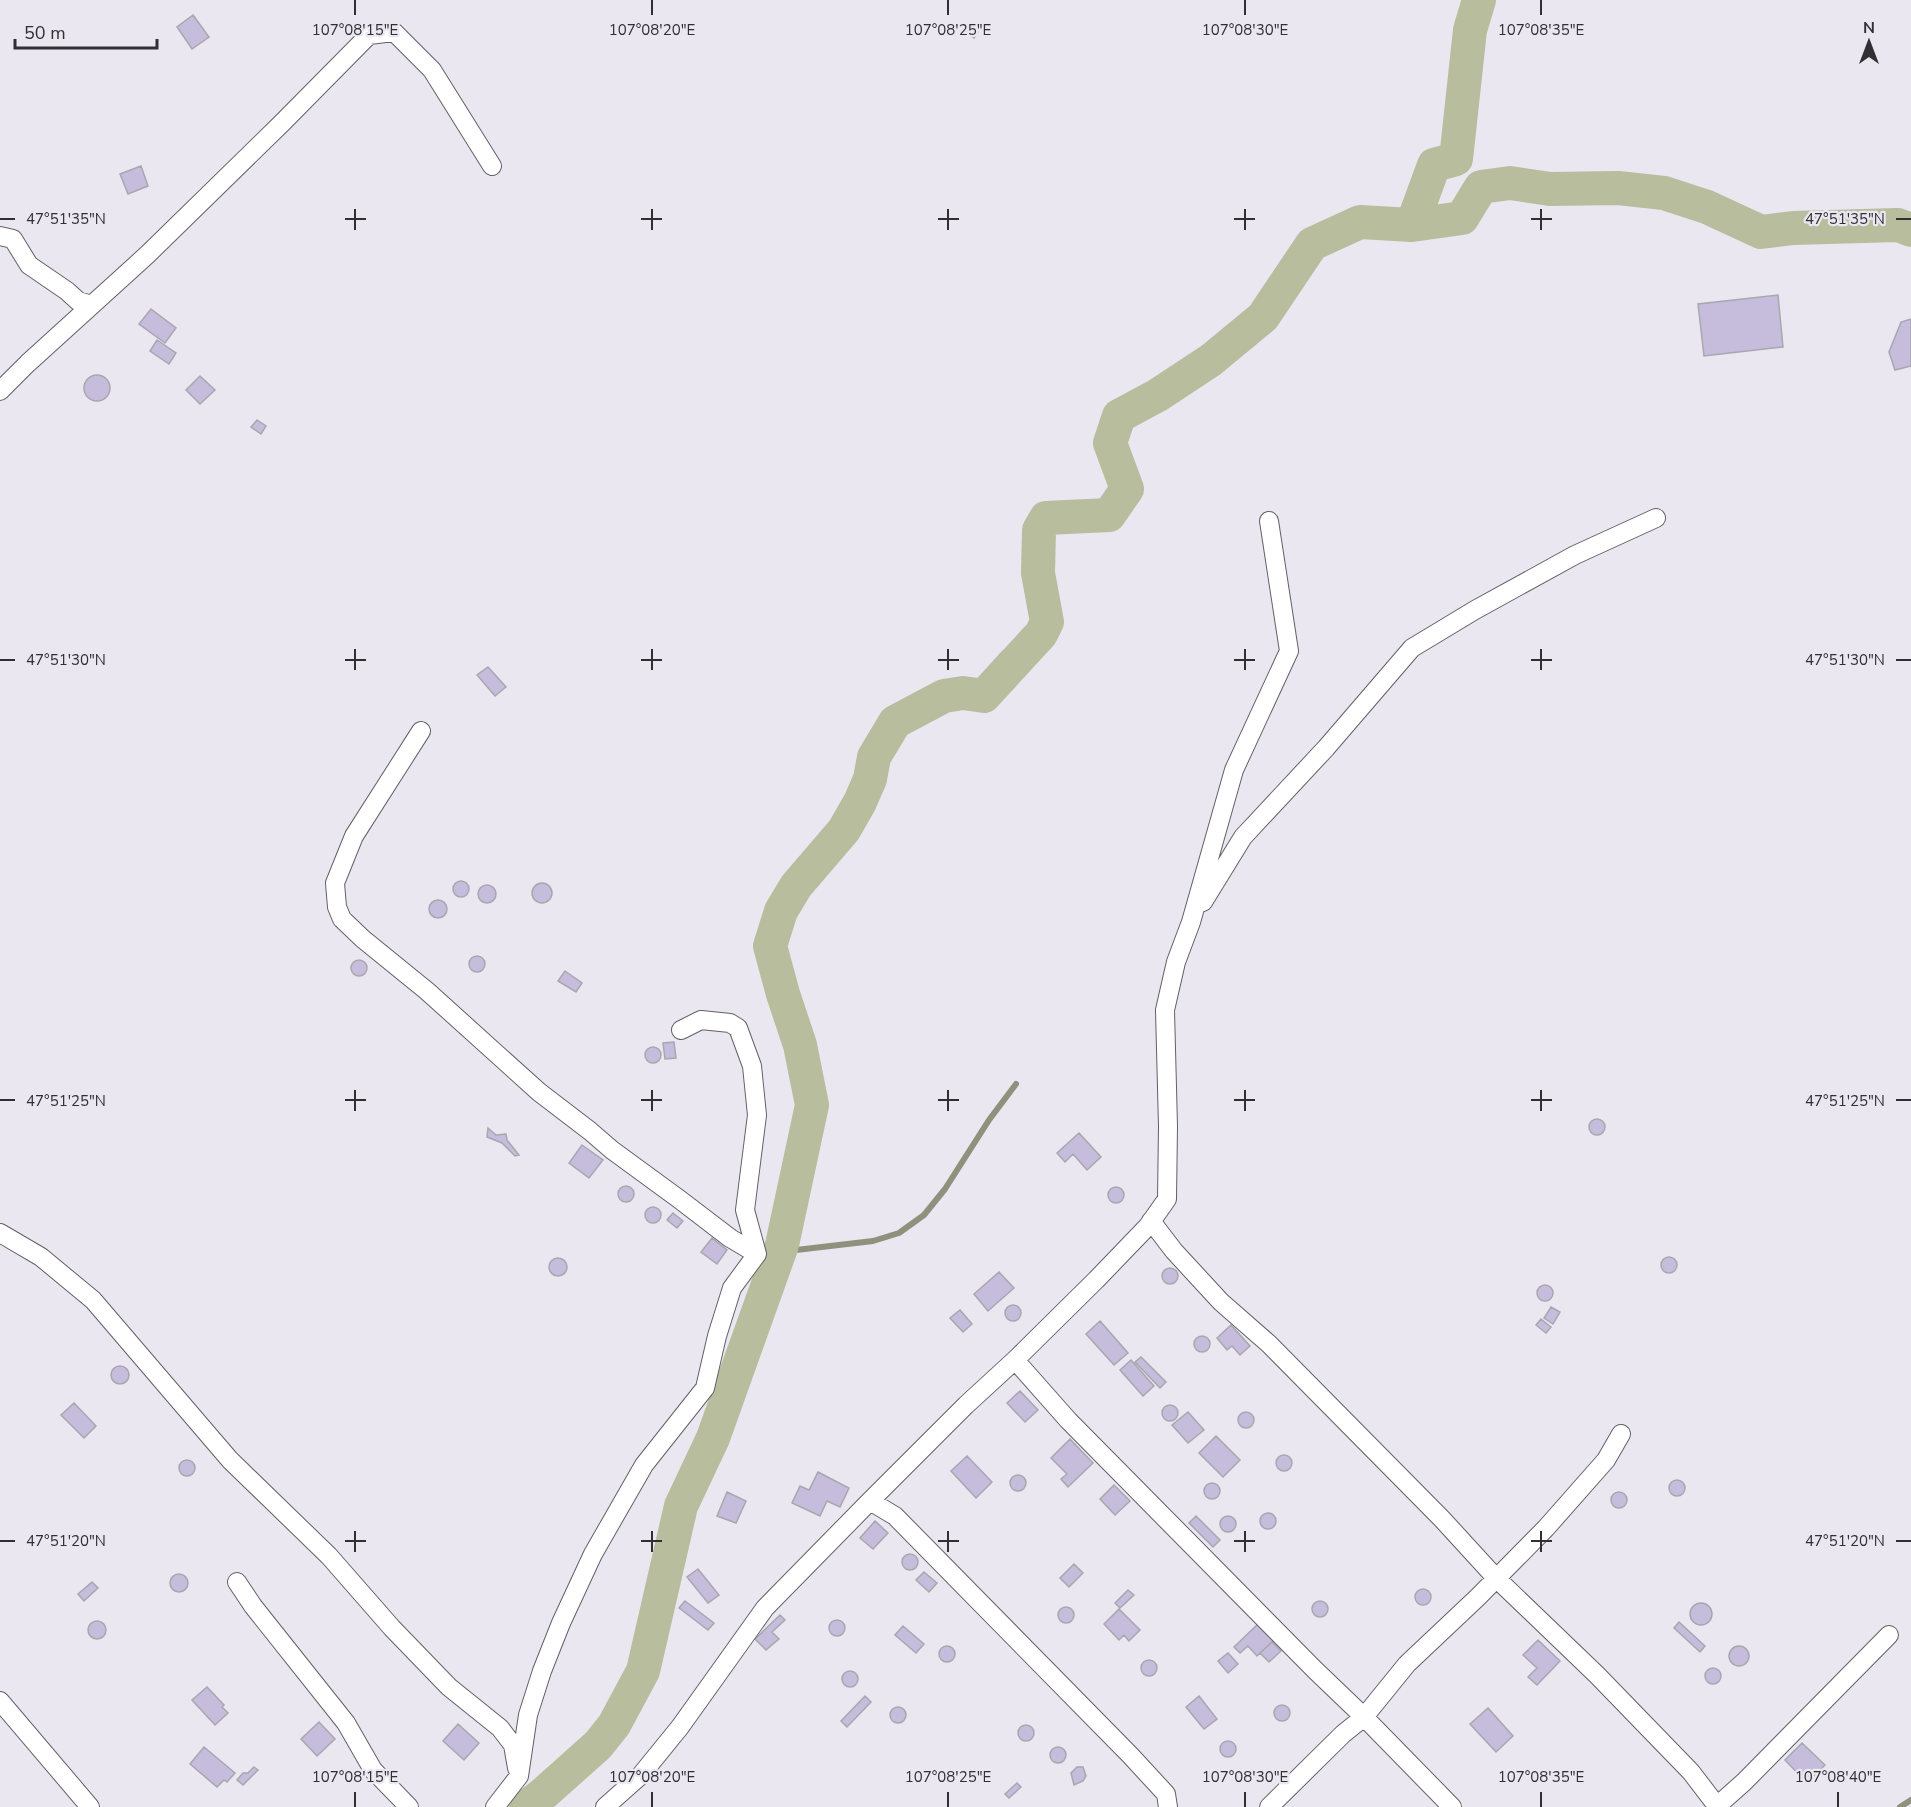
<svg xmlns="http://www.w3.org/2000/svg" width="1911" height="1807" viewBox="0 0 1911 1807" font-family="'Nunito Sans',sans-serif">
	<rect width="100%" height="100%" fill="#eae7f1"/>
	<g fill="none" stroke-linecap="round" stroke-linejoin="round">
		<!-- stream -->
		<path stroke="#8e927d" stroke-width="6" d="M779 1252 873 1241 899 1233 924 1215 945 1189 989 1120 1016 1084
			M1900 1807 1911 1800"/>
		<!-- river -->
		<path stroke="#b7bd9d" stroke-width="34" d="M1412 225 1462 218 1481 187 1510 183 1550 189 1618 188 1664 193 1707 207 1761 232 1793 228 1898 225 1911 230
			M1014 663 984 696 1041 634 1047 622 1038 573 1039 530 1046 518 1109 515 1127 489 1110 443 1119 416 1158 395 1211 360 1263 317 1312 244 1360 222 1412 225 1434 165 1456 159 1470 30 1479 0
			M526 1807 542 1795 598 1745 614 1725 643 1671 681 1506 713 1438 782 1245 812 1105 800 1045 783 994 770 946 781 911 796 886 844 830 860 802 870 779 874 757 895 722 944 696 963 693 984 696"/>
	</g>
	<!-- building -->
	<path fill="#c6bcdb" stroke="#a8a6ae" stroke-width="1.5" d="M193 15 209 37 192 49 177 27Z
		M966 24 978 32 974 38 962 30Z
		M141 166 148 186 128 194 120 174Z
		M1778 295 1783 347 1704 356 1698 304Z
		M151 309 176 328 165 343 139 324Z
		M1911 319V366L1895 370 1889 352 1901 322Z
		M157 340 176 353 169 364 150 351Z
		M84 388a13 13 0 1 1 26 0a13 13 0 1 1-26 0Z
		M200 376 215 390 200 404 186 390Z
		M257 420 266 426 261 434 251 427Z
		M488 667 506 687 495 696 477 675Z
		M453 889a8 8 0 1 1 16 0a8 8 0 1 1-16 0Z
		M532 893a10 10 0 1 1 20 0a10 10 0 1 1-20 0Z
		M478 894a9 9 0 1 1 18 0a9 9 0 1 1-18 0Z
		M429 909a9 9 0 1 1 18 0a9 9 0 1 1-18 0Z
		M469 964a8 8 0 1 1 16 0a8 8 0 1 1-16 0Z
		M351 968a8 8 0 1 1 16 0a8 8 0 1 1-16 0Z
		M565 971 582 983 576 992 558 981Z
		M674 1042 676 1058 665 1059 663 1043Z
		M645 1055a8 8 0 1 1 16 0a8 8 0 1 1-16 0Z
		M1589 1127a8 8 0 1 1 16 0a8 8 0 1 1-16 0Z
		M488 1128 496 1135 506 1134 507 1140 519 1155 515 1156 502 1143 487 1137Z
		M1079 1133 1101 1157 1087 1170 1073 1154 1065 1162 1057 1153Z
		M582 1145 603 1160 589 1178 569 1163Z
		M618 1194a8 8 0 1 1 16 0a8 8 0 1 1-16 0Z
		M1108 1195a8 8 0 1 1 16 0a8 8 0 1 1-16 0Z
		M645 1215a8 8 0 1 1 16 0a8 8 0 1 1-16 0Z
		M673 1213 683 1221 677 1228 667 1220Z
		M712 1238 727 1250 717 1264 701 1252Z
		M1661 1265a8 8 0 1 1 16 0a8 8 0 1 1-16 0Z
		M549 1267a9 9 0 1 1 18 0a9 9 0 1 1-18 0Z
		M1162 1276a8 8 0 1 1 16 0a8 8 0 1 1-16 0Z
		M999 1272 1014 1288 988 1311 974 1294Z
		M1537 1293a8 8 0 1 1 16 0a8 8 0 1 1-16 0Z
		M1005 1313a8 8 0 1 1 16 0a8 8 0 1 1-16 0Z
		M1551 1307 1560 1312 1553 1324 1544 1318Z
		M960 1310 972 1324 963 1332 950 1318Z
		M1541 1319 1551 1327 1546 1333 1536 1325Z
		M1100 1321 1128 1353 1114 1365 1086 1334Z
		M1231 1325 1250 1346 1240 1355 1232 1346 1227 1350 1217 1338Z
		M1194 1344a8 8 0 1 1 16 0a8 8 0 1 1-16 0Z
		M1141 1357 1166 1382 1160 1388 1135 1362Z
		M1131 1360 1154 1386 1143 1396 1120 1370Z
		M111 1375a9 9 0 1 1 18 0a9 9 0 1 1-18 0Z
		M1020 1391 1038 1410 1025 1422 1007 1403Z
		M74 1403 96 1426 84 1438 61 1415Z
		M1162 1413a8 8 0 1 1 16 0a8 8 0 1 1-16 0Z
		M1188 1412 1204 1430 1188 1443 1172 1425Z
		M1238 1420a8 8 0 1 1 16 0a8 8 0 1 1-16 0Z
		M1216 1436 1240 1460 1223 1477 1199 1453Z
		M1070 1439 1093 1463 1068 1487 1061 1479 1067 1474 1051 1458Z
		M1276 1463a8 8 0 1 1 16 0a8 8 0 1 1-16 0Z
		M967 1456 992 1482 976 1498 951 1471Z
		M179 1468a8 8 0 1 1 16 0a8 8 0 1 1-16 0Z
		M818 1472 849 1488 840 1507 827 1501 820 1516 792 1503 800 1486 809 1490Z
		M1010 1483a8 8 0 1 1 16 0a8 8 0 1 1-16 0Z
		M1669 1488a8 8 0 1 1 16 0a8 8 0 1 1-16 0Z
		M1204 1491a8 8 0 1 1 16 0a8 8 0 1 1-16 0Z
		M1114 1485 1130 1501 1115 1515 1100 1499Z
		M727 1492 746 1501 736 1523 717 1516Z
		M1611 1500a8 8 0 1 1 16 0a8 8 0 1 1-16 0Z
		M1260 1521a8 8 0 1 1 16 0a8 8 0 1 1-16 0Z
		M1196 1516 1220 1540 1213 1547 1189 1523Z
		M1220 1524a8 8 0 1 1 16 0a8 8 0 1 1-16 0Z
		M875 1521 888 1533 873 1549 860 1538Z
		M902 1562a8 8 0 1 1 16 0a8 8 0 1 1-16 0Z
		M1074 1564 1083 1573 1069 1587 1060 1578Z
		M698 1569 719 1595 708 1603 687 1577Z
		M924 1572 937 1583 929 1592 916 1580Z
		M170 1583a9 9 0 1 1 18 0a9 9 0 1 1-18 0Z
		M92 1582 98 1588 84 1601 78 1594Z
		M1415 1597a8 8 0 1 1 16 0a8 8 0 1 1-16 0Z
		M1128 1590 1134 1595 1120 1608 1115 1603Z
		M685 1601 714 1623 708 1630 679 1608Z
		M1312 1609a8 8 0 1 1 16 0a8 8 0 1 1-16 0Z
		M1690 1614a11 11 0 1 1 22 0a11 11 0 1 1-22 0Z
		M1058 1615a8 8 0 1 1 16 0a8 8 0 1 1-16 0Z
		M1119 1609 1140 1630 1129 1641 1124 1635 1119 1640 1104 1624Z
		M780 1615 785 1620 772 1632 779 1639 766 1650 755 1639Z
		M829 1628a8 8 0 1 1 16 0a8 8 0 1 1-16 0Z
		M88 1630a9 9 0 1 1 18 0a9 9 0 1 1-18 0Z
		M1679 1622 1705 1646 1700 1652 1674 1628Z
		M1259 1623 1275 1639 1257 1656 1248 1646 1240 1653 1234 1647Z
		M903 1626 924 1644 916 1653 895 1635Z
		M1538 1640 1560 1661 1537 1685 1528 1677 1537 1668 1523 1655Z
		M1272 1642 1281 1651 1269 1662 1260 1653Z
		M1729 1656a10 10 0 1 1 20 0a10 10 0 1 1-20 0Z
		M939 1654a8 8 0 1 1 16 0a8 8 0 1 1-16 0Z
		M1228 1653 1238 1664 1228 1673 1218 1661Z
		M1141 1668a8 8 0 1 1 16 0a8 8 0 1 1-16 0Z
		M1705 1676a8 8 0 1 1 16 0a8 8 0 1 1-16 0Z
		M842 1679a8 8 0 1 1 16 0a8 8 0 1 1-16 0Z
		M207 1687 224 1705 222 1707 228 1713 215 1725 192 1700Z
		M865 1696 871 1702 847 1727 841 1721Z
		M1199 1696 1217 1719 1204 1729 1186 1707Z
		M1274 1713a8 8 0 1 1 16 0a8 8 0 1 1-16 0Z
		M890 1715a8 8 0 1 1 16 0a8 8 0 1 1-16 0Z
		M1488 1708 1513 1736 1496 1752 1470 1724Z
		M319 1722 335 1739 317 1756 301 1739Z
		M458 1724 479 1743 464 1760 443 1741Z
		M1018 1733a8 8 0 1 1 16 0a8 8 0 1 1-16 0Z
		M1220 1749a8 8 0 1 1 16 0a8 8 0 1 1-16 0Z
		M1802 1743 1825 1765 1807 1783 1785 1760Z
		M204 1747 235 1773 227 1782 224 1780 217 1787 190 1764Z
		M1050 1755a8 8 0 1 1 16 0a8 8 0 1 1-16 0Z
		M254 1767 258 1770 243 1785 237 1780 243 1773H248Z
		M1077 1767H1083L1086 1776 1083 1781 1074 1785 1071 1773Z
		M1017 1783 1021 1787 1009 1798 1005 1794Z"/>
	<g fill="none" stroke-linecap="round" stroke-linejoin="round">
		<!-- minor casing -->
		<g stroke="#626067" stroke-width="20">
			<path id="minor" d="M0 236 13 239 29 265 67 291 78 301 92 305
				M0 391 28 363 148 254 282 123 369 35 394 32 432 70 492 166
				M421 731 354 836 335 883 337 907 342 919 363 939 427 991 539 1092 590 1131 612 1150 679 1199 730 1238 757 1254 732 1288 717 1336 705 1388 644 1465 593 1554 561 1623 542 1671 528 1715 519 1776 495 1807
				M1203 902 1243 837 1326 748 1412 648 1475 610 1575 555 1656 518
				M681 1030 701 1020 730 1023 738 1028 752 1066 757 1115 745 1210 757 1254
				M1151 1221 1174 1251 1221 1302 1269 1344 1442 1519 1496 1578 1597 1675 1691 1772 1717 1806 1744 1782 1889 1635
				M0 1233 41 1257 93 1300 230 1460 329 1556 392 1628 449 1687 500 1728 513 1745 517 1768
				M1015 1360 1068 1420 1315 1670 1364 1717 1452 1807
				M870 1501 895 1516 1131 1756 1166 1794 1168 1807
				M237 1582 253 1606 346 1723 373 1770 409 1807
				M0 1701 90 1807
				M605 1807 641 1775 680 1727 765 1608 870 1501 966 1405 1015 1360 1096 1280 1148 1226 1167 1199 1168 1126 1165 1010 1176 962 1191 922 1234 770 1289 651 1269 521
				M1269 1807 1343 1734 1364 1717 1407 1664 1478 1597 1546 1528 1606 1460 1621 1434"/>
		</g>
		<!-- minor -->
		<use href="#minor" stroke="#fff" stroke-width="18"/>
	</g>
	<!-- ticks -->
	<path fill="none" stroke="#302f32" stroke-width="2" d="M355 0V15M652 0V15M948 0V15M1245 0V15M1541 0V15M355 209V230M652 209V230M948 209V230M1245 209V230M1541 209V230M0 219H15M345 219H366M641 219H662M938 219H959M1234 219H1255M1531 219H1552M1896 219H1911M355 649V670M652 649V670M948 649V670M1245 649V670M1541 649V670M0 660H15M345 660H366M641 660H662M938 660H959M1234 660H1255M1531 660H1552M1896 660H1911M355 1090V1111M652 1090V1111M948 1090V1111M1245 1090V1111M1541 1090V1111M0 1100H15M345 1100H366M641 1100H662M938 1100H959M1234 1100H1255M1531 1100H1552M1896 1100H1911M355 1531V1552M652 1531V1552M948 1531V1552M1245 1531V1552M1541 1531V1552M0 1541H15M345 1541H366M641 1541H662M938 1541H959M1234 1541H1255M1531 1541H1552M1896 1541H1911M355 1792V1807M652 1792V1807M948 1792V1807M1245 1792V1807M1541 1792V1807M1838 1792V1807"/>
	<g font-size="15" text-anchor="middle" fill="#302f32" stroke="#eae7f1" stroke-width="4.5" stroke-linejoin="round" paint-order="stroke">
		<text x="355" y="35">107°08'15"E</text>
		<text x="652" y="35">107°08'20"E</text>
		<text x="948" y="35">107°08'25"E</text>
		<text x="1245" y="35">107°08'30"E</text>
		<text x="1541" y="35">107°08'35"E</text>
		<text x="66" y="224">47°51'35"N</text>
		<text x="1845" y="224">47°51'35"N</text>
		<text x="66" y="665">47°51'30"N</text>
		<text x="1845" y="665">47°51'30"N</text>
		<text x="66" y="1106">47°51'25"N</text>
		<text x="1845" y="1106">47°51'25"N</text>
		<text x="66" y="1546">47°51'20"N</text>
		<text x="1845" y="1546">47°51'20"N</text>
		<text x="355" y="1782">107°08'15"E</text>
		<text x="652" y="1782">107°08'20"E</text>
		<text x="948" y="1782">107°08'25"E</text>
		<text x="1245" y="1782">107°08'30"E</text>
		<text x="1541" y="1782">107°08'35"E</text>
		<text x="1838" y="1782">107°08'40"E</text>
	</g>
	<!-- north arrow -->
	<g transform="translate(1869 42)" stroke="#eae7f1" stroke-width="4.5" paint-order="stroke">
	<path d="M0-4.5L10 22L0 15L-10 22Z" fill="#302f32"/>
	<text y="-9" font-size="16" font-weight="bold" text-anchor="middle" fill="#302f32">N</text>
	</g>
	<!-- scale -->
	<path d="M15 39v9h142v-9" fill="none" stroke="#302f32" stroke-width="3"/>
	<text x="24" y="39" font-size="18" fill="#302f32" stroke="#eae7f1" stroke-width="4.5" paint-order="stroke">50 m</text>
</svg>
